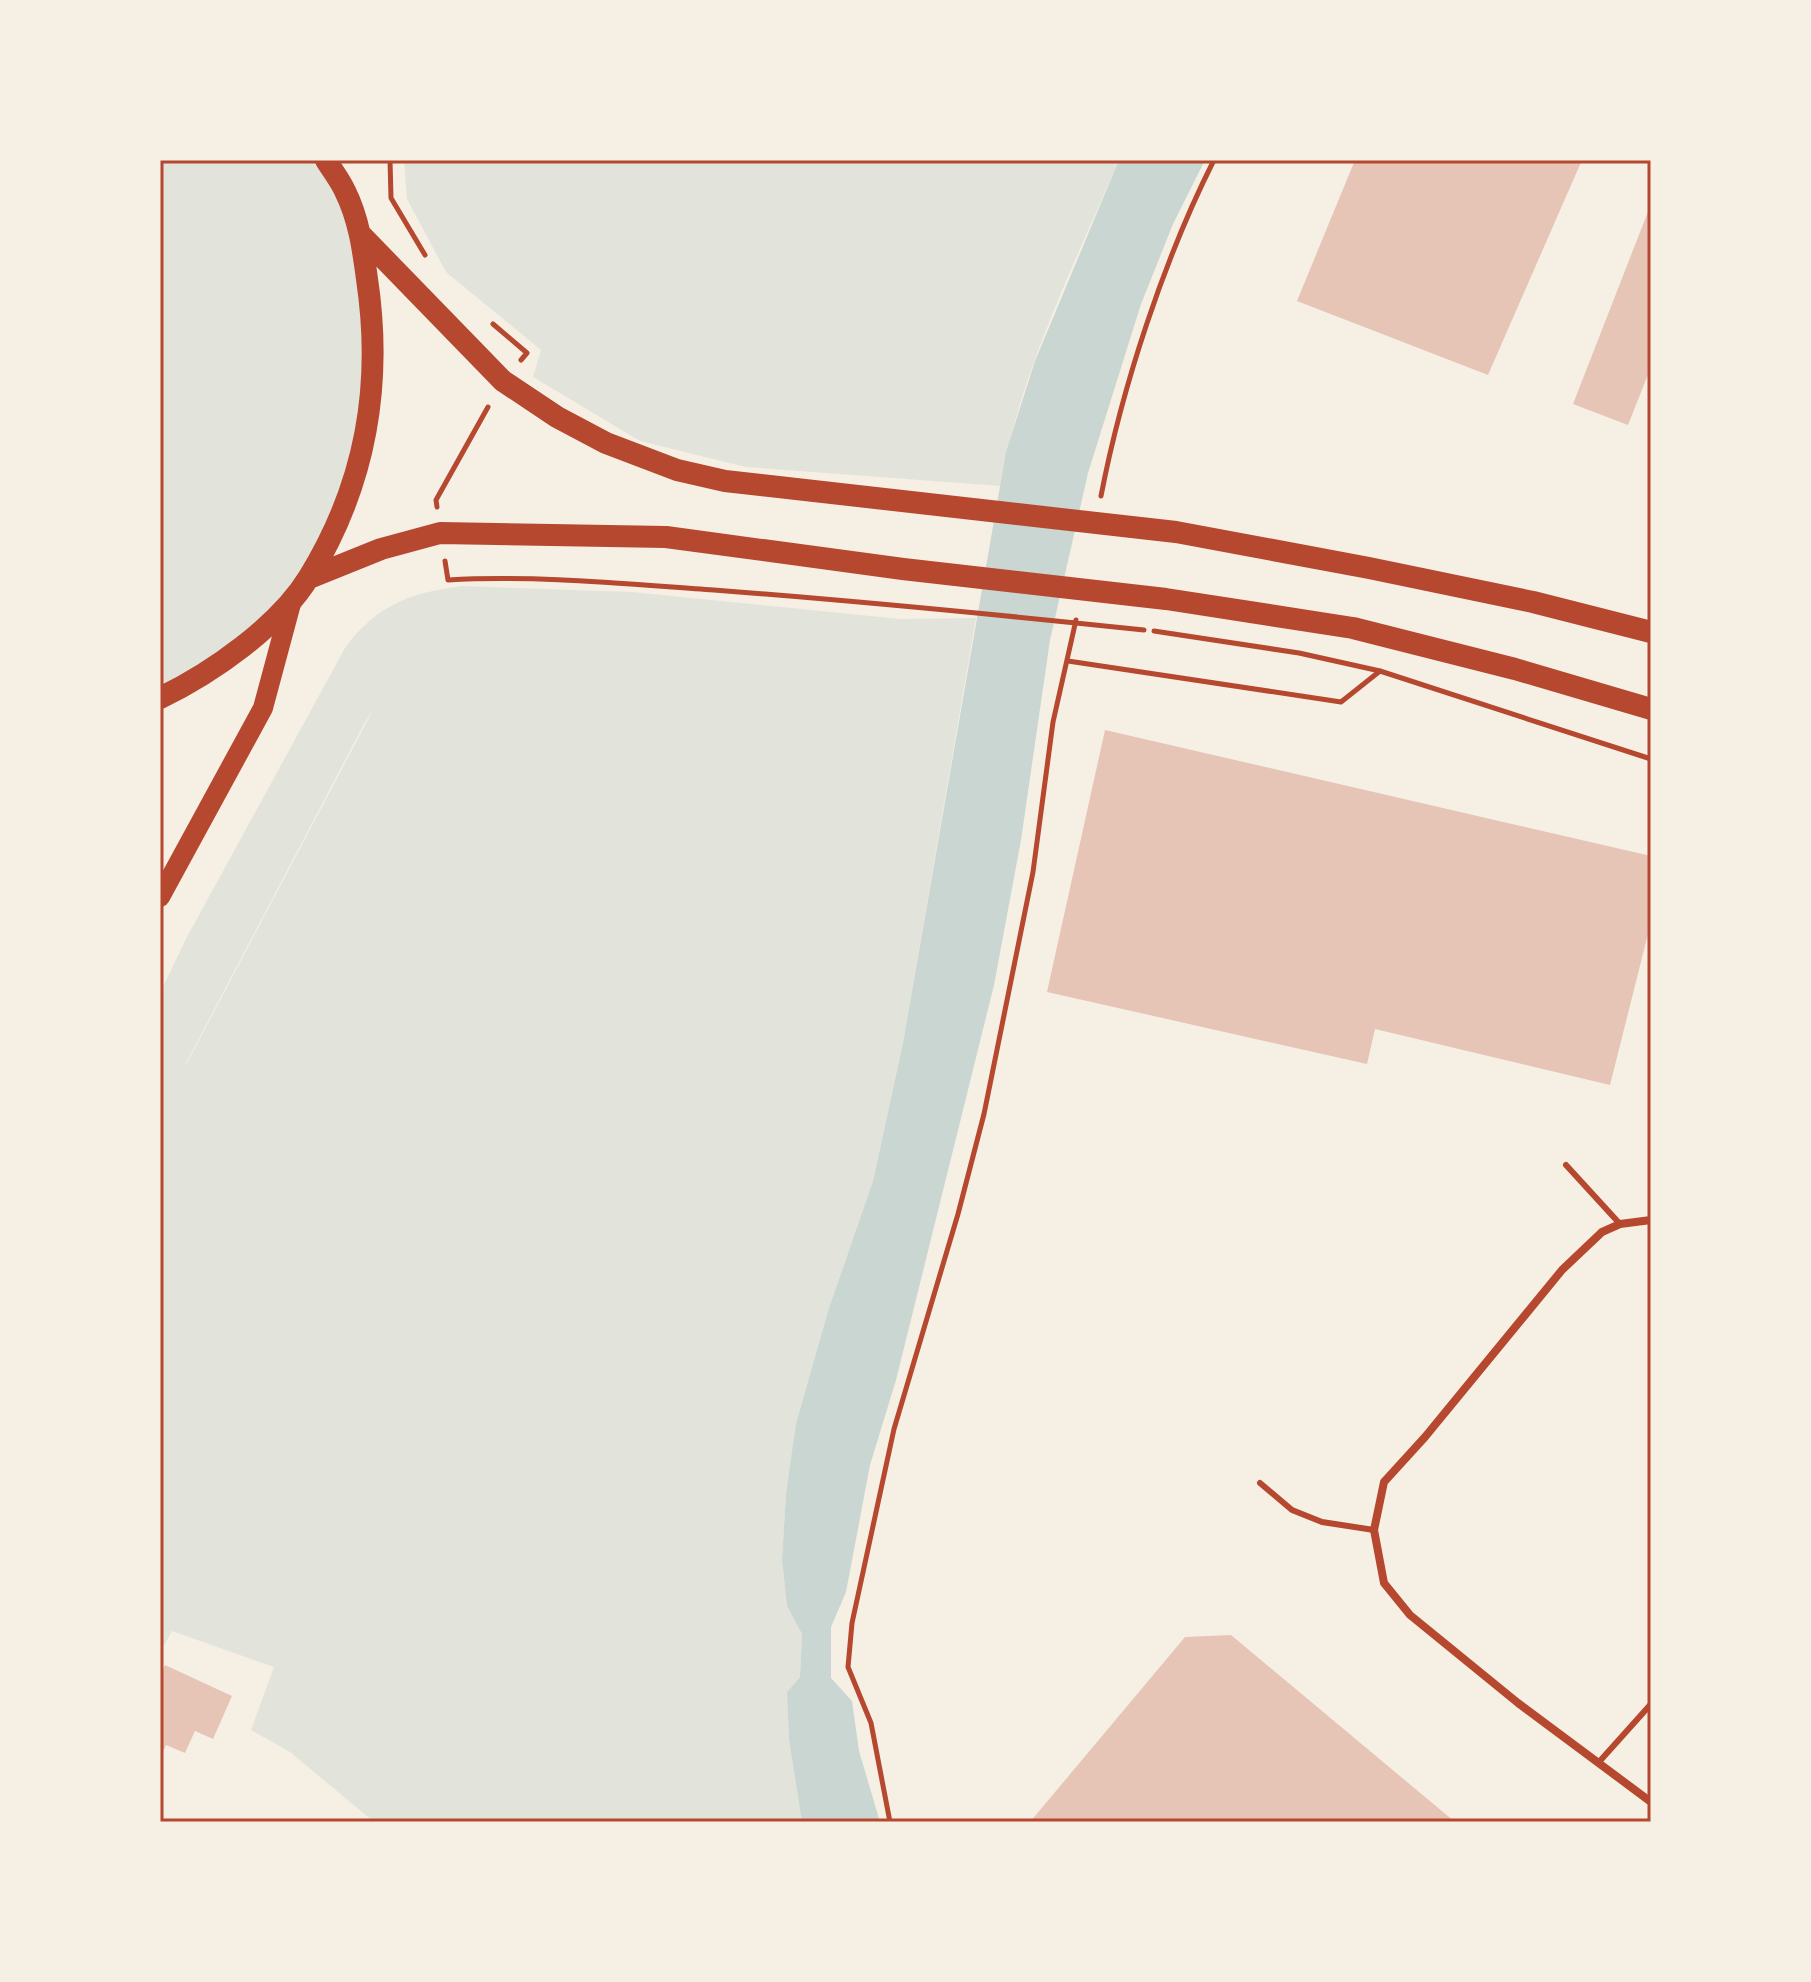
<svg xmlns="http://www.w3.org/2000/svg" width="1811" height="1982" viewBox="0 0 1811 1982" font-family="'Times New Roman',serif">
	<rect width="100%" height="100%" fill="#f6efe4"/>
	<!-- green -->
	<path fill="#e2e4dc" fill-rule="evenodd" d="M160 160H326L370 297 357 464 292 600 160 698Z
		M404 160H1119C1074 265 1020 372 1000 486L746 467 640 441 533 377 541 350 446 272 407 199Z
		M461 586 632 592 900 619 976 618 903 1043 873 1181 829 1308 797 1424 786 1494 782 1559 787 1606 802 1634 800 1677 787 1692 789 1740 802 1822H374L290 1752 251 1730 274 1667 172 1631 160 1653V993L187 937 345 648C376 605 411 593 461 586ZM374 708 187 1063H186L364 724Z"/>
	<!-- water -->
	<path fill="#c9d6d2" d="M1119 160H1205L1173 224 1141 304 1088 473 1050 640 1021 840 994 985 896 1380 870 1465 846 1592 831 1627V1678L852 1701 859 1751 880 1822H802L789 1740 787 1692 800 1677 802 1634 787 1606 782 1559 786 1494 796 1424 829 1308 873 1181 903 1043 1006 452 1035 361Z"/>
	<!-- building -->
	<path fill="#e6c5b7" d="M1355 160H1582L1488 375 1297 301Z
		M1651 204V367L1628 425 1573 404Z
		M1105 730 1651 856V922L1610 1085 1375 1029 1367 1064 1047 992Z
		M1231 1635 1455 1822H1030L1185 1637Z
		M165 1665 232 1696 213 1739 195 1731 185 1753 166 1745 160 1758V1676Z"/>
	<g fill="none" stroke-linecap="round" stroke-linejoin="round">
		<!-- path -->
		<path stroke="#b5482f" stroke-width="5" d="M390 160 391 198 425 255
			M493 324 527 353 521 360
			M1101 496C1122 387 1164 259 1214 160
			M437 507 436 500 488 407
			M445 561 448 580C536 575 626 584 714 590 858 601 1001 615 1144 630
			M1154 631 1299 653 1380 671 1651 759
			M1068 661 1341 702 1380 671
			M890 1822 871 1723 848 1667 852 1623 894 1429 958 1214 984 1114 1033 872 1053 722 1076 620"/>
		<!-- service -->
		<path stroke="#b5482f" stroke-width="6" d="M1566 1165 1620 1224
			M1260 1483 1292 1510 1322 1522 1374 1530
			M1599 1762 1651 1704"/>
		<!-- minor -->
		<path stroke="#b5482f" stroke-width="8" d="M1651 1220 1620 1224 1602 1232 1562 1270 1425 1437 1384 1482 1374 1530 1384 1583 1410 1615 1518 1703 1651 1802"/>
		<!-- primary -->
		<path stroke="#b5482f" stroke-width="20" d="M160 897 263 708 292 600"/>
		<!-- trunk -->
		<path stroke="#b5482f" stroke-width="22" d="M361 235 503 381 557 417 606 443 677 470 725 481 1176 532 1369 568 1533 602 1651 632
			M309 578 381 549 440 533 666 537 903 569 1166 599 1353 628 1515 669 1651 709
			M160 698C212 673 279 626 309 577 366 484 383 386 367 279 363 249 359 219 345 191 340 180 332 170 326 160"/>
	</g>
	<!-- border -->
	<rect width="1811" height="1982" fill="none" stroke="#f6efe4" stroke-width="324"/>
	<rect x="162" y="162" width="1487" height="1658" fill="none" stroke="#b5482f" stroke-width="3"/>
</svg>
